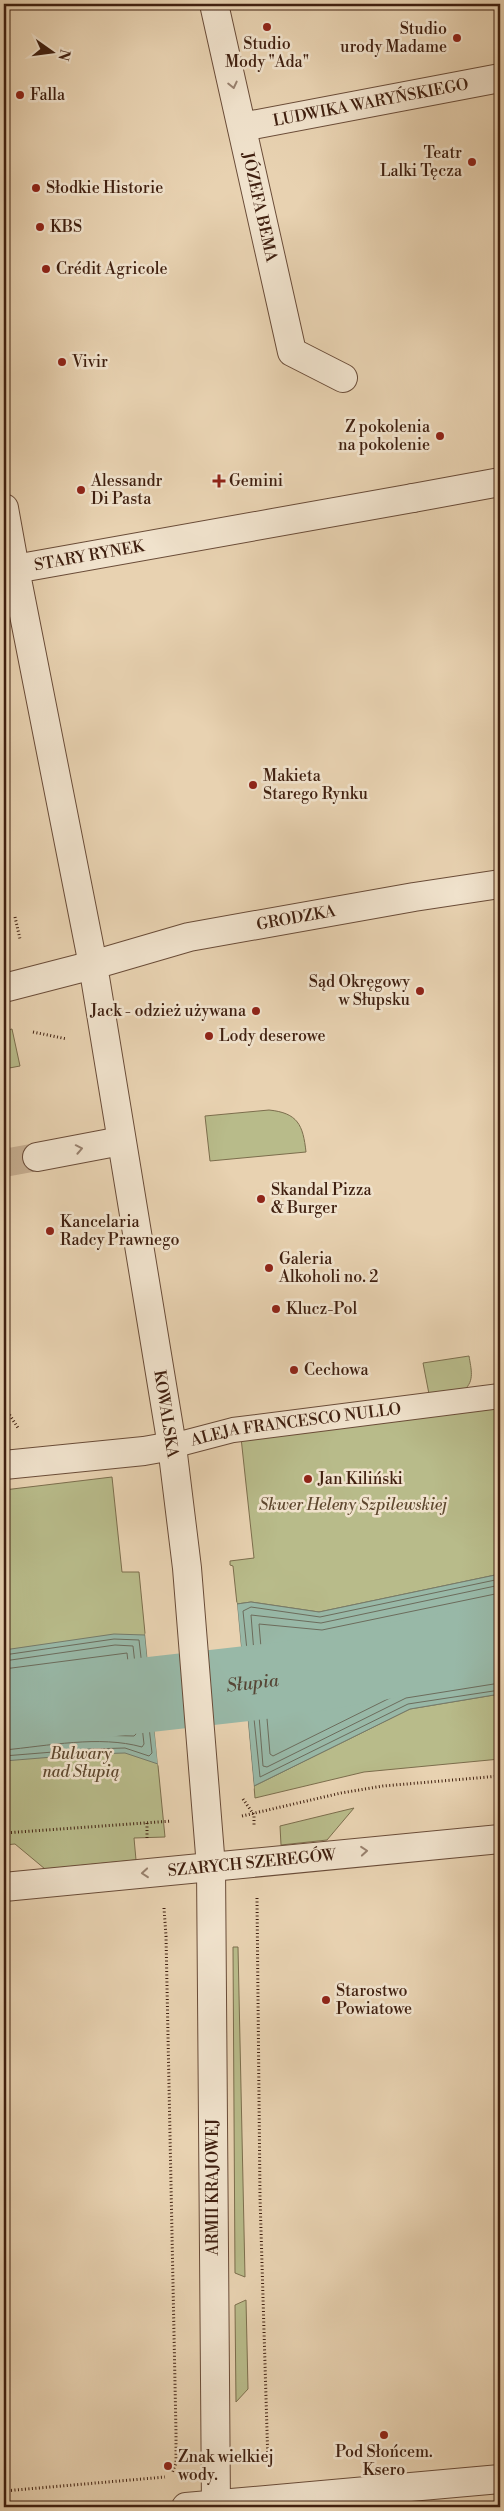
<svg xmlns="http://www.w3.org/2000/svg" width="504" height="2511" viewBox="0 0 504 2511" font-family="'Libre Bodoni',serif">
	<rect width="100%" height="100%" fill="#e8d2b1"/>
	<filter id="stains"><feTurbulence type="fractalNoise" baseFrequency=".004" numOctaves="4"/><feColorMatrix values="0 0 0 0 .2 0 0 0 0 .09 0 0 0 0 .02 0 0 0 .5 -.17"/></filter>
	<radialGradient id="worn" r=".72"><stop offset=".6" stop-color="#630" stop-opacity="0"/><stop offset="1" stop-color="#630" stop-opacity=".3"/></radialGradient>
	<!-- green -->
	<path fill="#b8bb8a" stroke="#7c6e4d" d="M12 1029 20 1066 4 1069V1031Z
		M269 1110C298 1113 303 1125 306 1152L210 1161 205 1116Z
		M469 1356C471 1369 475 1381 464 1390L500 1388V1574L319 1612 251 1602 237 1604 233 1566 230 1565V1561L254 1558 239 1419 429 1394 423 1363Z
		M112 1477 122 1572H139L165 1837 134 1838 136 1860 45 1869 15 1844 4 1845V1490Z
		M500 1694V1759L364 1772 255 1798 254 1786 410 1709Z
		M354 1808 327 1840 281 1845 280 1826Z
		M233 1947H238L245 2277 235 2273Z
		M246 2300 248 2389 236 2402 235 2305Z"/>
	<!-- water -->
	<path fill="#98b8a7" stroke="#757b6b" d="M500 1574V1694L410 1709 254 1786 237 1604 251 1602 319 1612Z
		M114 1634 145 1635 158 1764 125 1753 90 1754 4 1761V1650Z"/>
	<!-- pier -->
	<path fill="#e8d2b1" d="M237 1602V1604L254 1789 251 1787 235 1604Z
		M145 1633 147 1635 160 1763 158 1766Z"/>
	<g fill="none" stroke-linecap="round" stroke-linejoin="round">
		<!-- shore -->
		<path stroke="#6c6c5c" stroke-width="1" d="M500 1579 320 1617 251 1607 243 1611 260 1777 408 1704 500 1690
			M500 1585 321 1623 251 1615 263 1766 267 1767 406 1698 500 1683
			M500 1593 322 1630 259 1624 270 1754 273 1756 404 1691 500 1676
			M4 1655 114 1639 139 1640 152 1753 149 1756 125 1748 90 1749 4 1756
			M4 1661 115 1645 133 1646 144 1744 142 1747C99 1735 48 1746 4 1750
			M4 1669 127 1653 136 1734 134 1736 89 1735 4 1743"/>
		<!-- river -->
		<path stroke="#98b8a7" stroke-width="75" id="s1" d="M4 1711 286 1679 500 1641"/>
		<!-- minor-tunnel -->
		<path stroke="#c6ae91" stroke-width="28" stroke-dasharray="28 14" stroke-linecap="butt" d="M4 1163 37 1157"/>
		<!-- service casing -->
		<g stroke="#6a4c38" stroke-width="26">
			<g id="service">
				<path id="s2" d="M172 1446 233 1430 500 1396"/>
			</g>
		</g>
		<!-- pedestrian casing -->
		<g stroke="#6a4c38" stroke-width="30">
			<g id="pedestrian">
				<path d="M4 508 15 569"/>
				<path id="s3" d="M93 965 15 569 413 498"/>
			</g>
		</g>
		<!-- minor casing -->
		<g stroke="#6a4c38" stroke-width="30">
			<g id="minor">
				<path id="s4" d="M214 4 292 352 343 378"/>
				<path id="s5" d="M242 127 500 78"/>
				<path d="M413 498 500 482"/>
				<path d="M4 988 93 965"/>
				<path d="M37 1157 121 1141"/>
				<path d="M4 1465 144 1451 172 1446"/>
				<path id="s6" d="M4 1887 500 1839"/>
				<path d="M186 2507 500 2479"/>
			</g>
		</g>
		<!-- tertiary casing -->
		<g stroke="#6a4c38" stroke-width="30">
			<g id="tertiary">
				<path id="s7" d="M216 2507 211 1867 187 1568 172 1446 93 965 189 937 414 897 500 884"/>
			</g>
		</g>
		<!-- path -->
		<path stroke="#402010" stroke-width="3" stroke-dasharray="1 2.5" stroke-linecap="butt" d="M15 917 20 939
			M33 1032 67 1039
			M4 1406 18 1428
			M243 1799 254 1815V1827
			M242 1816 341 1793 383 1786 500 1776
			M147 1823V1838
			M4 1833 171 1821
			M257 1898 260 2197 268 2464
			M164 1908 166 1936 176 2433V2463L172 2473
			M4 2491 165 2477"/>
		<!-- service -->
		<use href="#service" stroke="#f0e2cc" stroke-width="24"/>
		<!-- pedestrian -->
		<use href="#pedestrian" stroke="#f0e2cc" stroke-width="28"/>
		<!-- minor -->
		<use href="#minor" stroke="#f0e2cc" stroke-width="28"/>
		<!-- tertiary -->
		<use href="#tertiary" stroke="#f0e2cc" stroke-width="28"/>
	</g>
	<!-- one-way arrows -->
	<defs><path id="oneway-chevron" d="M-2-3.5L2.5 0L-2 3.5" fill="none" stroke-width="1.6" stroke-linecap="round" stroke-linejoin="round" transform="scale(1.25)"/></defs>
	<g stroke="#98816e">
		<use href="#oneway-chevron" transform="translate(233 85) rotate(77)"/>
		<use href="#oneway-chevron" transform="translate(79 1149) rotate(-11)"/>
		<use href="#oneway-chevron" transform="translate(364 1851) rotate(-5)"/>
		<use href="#oneway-chevron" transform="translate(145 1873) rotate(175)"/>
	</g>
	<!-- markers -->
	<g fill="#8f2418" stroke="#f0e2cc" stroke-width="2">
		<circle cx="267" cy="27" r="5"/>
		<circle cx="457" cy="38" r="5"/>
		<circle cx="20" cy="95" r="5"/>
		<circle cx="472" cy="162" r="5"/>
		<circle cx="36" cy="188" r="5"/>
		<circle cx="40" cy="227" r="5"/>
		<circle cx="46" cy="269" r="5"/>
		<circle cx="62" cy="362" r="5"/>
		<circle cx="440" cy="436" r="5"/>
		<path d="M216.5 473.5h5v5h5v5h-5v5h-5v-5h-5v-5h5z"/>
		<circle cx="81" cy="490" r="5"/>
		<circle cx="253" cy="785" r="5"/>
		<circle cx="420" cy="991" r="5"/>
		<circle cx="256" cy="1011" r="5"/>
		<circle cx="209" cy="1036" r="5"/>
		<circle cx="261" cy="1199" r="5"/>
		<circle cx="50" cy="1231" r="5"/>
		<circle cx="269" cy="1268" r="5"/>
		<circle cx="276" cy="1309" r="5"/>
		<circle cx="294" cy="1370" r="5"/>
		<circle cx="308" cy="1479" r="5"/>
		<circle cx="326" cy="2000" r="5"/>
		<circle cx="384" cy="2435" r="5"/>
		<circle cx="168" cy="2466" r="5"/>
	</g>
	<g text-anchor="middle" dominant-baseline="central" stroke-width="5" stroke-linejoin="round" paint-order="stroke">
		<!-- poi labels -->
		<g font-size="16" fill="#402010" stroke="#f0e2cc" text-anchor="start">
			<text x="447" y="29" text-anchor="end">Studio<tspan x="447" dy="18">urody Madame</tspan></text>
			<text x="267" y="44" text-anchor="middle">Studio<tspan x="267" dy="18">Mody "Ada"</tspan></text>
			<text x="30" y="95">Falla</text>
			<text x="462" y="153" text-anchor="end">Teatr<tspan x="462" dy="18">Lalki Tęcza</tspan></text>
			<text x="46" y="188">Słodkie Historie</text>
			<text x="50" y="227">KBS</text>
			<text x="56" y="269">Crédit Agricole</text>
			<text x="72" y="362">Vivir</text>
			<text x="430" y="427" text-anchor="end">Z pokolenia<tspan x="430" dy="18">na pokolenie</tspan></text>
			<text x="91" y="481">Alessandr<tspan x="91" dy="18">Di Pasta</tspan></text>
			<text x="229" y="481">Gemini</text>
			<text x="263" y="776">Makieta<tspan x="263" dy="18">Starego Rynku</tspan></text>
			<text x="410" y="982" text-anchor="end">Sąd Okręgowy<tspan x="410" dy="18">w Słupsku</tspan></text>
			<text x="246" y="1011" text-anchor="end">Jack - odzież używana</text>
			<text x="219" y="1036">Lody deserowe</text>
			<text x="271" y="1190">Skandal Pizza<tspan x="271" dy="18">&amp; Burger</tspan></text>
			<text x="60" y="1222">Kancelaria<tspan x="60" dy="18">Radcy Prawnego</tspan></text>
			<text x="279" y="1259">Galeria<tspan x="279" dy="18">Alkoholi no. 2</tspan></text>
			<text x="286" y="1309">Klucz-Pol</text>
			<text x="304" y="1370">Cechowa</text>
			<text x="318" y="1479">Jan Kiliński</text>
			<text x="336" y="1991">Starostwo<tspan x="336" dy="18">Powiatowe</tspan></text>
			<text x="384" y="2452" text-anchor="middle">Pod Słońcem.<tspan x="384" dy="18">Ksero</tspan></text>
			<text x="178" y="2457">Znak wielkiej<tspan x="178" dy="18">wody.</tspan></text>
		</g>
		<!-- street labels -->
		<g font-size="16" fill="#402010" stroke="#f0e2cc">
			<text stroke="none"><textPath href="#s5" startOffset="131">LUDWIKA WARYŃSKIEGO</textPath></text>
			<text stroke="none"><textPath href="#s4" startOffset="208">JÓZEFA BEMA</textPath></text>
			<text stroke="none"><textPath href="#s3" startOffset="479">STARY RYNEK</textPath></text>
			<text stroke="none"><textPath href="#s7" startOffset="1759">GRODZKA</textPath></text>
			<text transform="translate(166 1414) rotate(81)">KOWALSKA</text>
			<text stroke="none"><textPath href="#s2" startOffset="126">ALEJA FRANCESCO NULLO</textPath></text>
			<text stroke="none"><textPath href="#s6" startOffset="249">SZARYCH SZEREGÓW</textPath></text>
			<text transform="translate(213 2187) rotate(-90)">ARMII KRAJOWEJ</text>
		</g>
		<!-- park labels -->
		<g font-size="16" font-style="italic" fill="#5e472e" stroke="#f0e2cc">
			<text x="353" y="1505">Skwer Heleny Szpilewskiej</text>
			<text x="81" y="1754">Bulwary<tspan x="81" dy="18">nad Słupią</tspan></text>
		</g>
		<!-- water labels -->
		<g font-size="18" font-style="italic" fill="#564636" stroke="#f0e2cc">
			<text stroke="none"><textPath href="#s1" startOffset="250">Słupia</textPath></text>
		</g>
	</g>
	<!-- margin -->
	<rect width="504" height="2511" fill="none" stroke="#e8d2b1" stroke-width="20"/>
	<rect x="5" y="5" width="494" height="2501" fill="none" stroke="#402010" stroke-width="2.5"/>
	<rect x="10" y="10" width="484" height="2491" fill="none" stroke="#402010"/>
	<!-- north arrow -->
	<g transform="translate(52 52) rotate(104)" stroke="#f0e2cc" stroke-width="4" paint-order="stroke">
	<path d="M0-4L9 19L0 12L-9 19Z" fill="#402010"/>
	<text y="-8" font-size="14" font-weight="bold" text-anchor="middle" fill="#402010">N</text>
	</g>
	<rect width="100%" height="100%" filter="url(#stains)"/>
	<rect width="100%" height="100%" fill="url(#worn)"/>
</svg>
